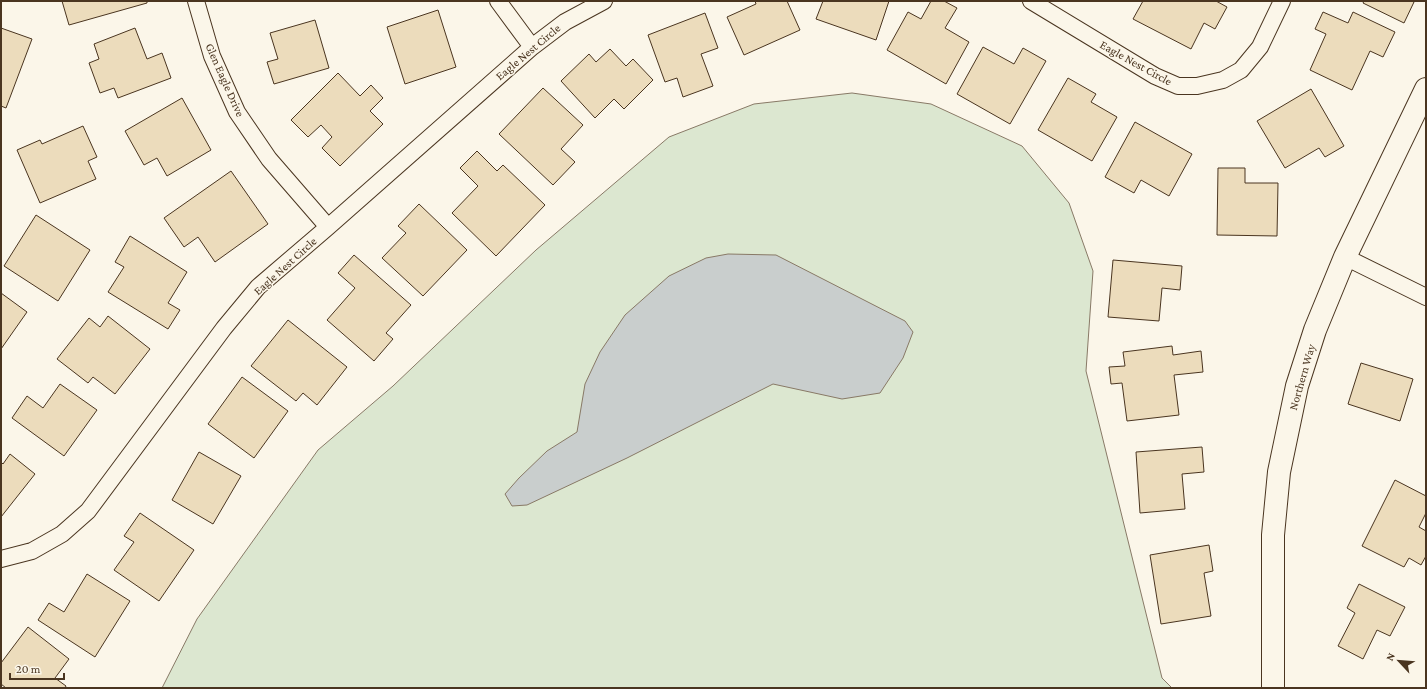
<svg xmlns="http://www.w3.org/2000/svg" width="1427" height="689" viewBox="0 0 1427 689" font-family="'Crimson Pro',serif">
	<rect width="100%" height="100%" fill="#fbf6e9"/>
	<!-- green -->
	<path fill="#dce7d0" stroke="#887966" d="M852 93 931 104 1022 146 1069 203 1093 271 1086 371 1162 678 1172 688H162L197 619 318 450 393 386 536 250 669 137 754 104Z"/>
	<!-- water -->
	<path fill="#c9cecd" stroke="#887966" d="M728 254 776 255 905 321 913 332 903 358 880 393 842 399 773 384 627 458 527 505 512 506 505 494 519 478 547 451 577 432 585 384 600 352 625 315 669 276 706 258Z"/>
	<!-- building -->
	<path fill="#ecdcbc" stroke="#4a3520" d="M62 1H147V3L69 25Z
		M755 1H787L800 30 744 55 727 17 756 4Z
		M823 1H889L876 40 816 19Z
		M931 1H944L957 8 945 28 969 42 946 84 887 50 908 12 921 19Z
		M1143 1H1216L1227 7 1215 29 1204 23 1191 49 1133 19Z
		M1364 1H1411L1414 2 1404 23 1363 3Z
		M438 10 456 67 405 84 387 27Z
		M1323 12 1348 23 1353 12 1395 32 1383 57 1370 51 1352 90 1310 70 1326 34 1315 29Z
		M705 13 718 48 701 54 713 86 683 97 677 78 665 82 648 35Z
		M315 20 329 68 274 84 267 62 278 59 270 33Z
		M1 28 32 39 6 108 1 106Z
		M135 28 147 59 162 53 171 78 118 98 114 88 100 93 89 63 99 59 94 44Z
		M983 47 1014 64 1023 48 1046 61 1010 124 957 94Z
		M610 49 626 66 633 59 653 80 624 109 614 99 595 118 561 81 589 54 596 62Z
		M338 73 360 96 371 85 383 98 370 111 383 124 340 166 322 148 332 137 321 125 308 137 291 120Z
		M1068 78 1096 94 1091 102 1117 117 1092 161 1038 130Z
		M543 88 583 125 561 149 575 162 553 185 499 134Z
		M1311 89 1344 146 1325 157 1319 148 1285 168 1257 121Z
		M182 98 211 150 167 176 157 158 144 165 125 131Z
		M1135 122 1192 154 1169 196 1141 180 1134 193 1105 177Z
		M83 126 97 157 88 161 96 179 40 203 17 150 40 140 42 144Z
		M477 151 497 171 503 165 545 205 496 256 452 213 478 186 460 168Z
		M1218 168H1245V183H1278L1277 236 1217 235Z
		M231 171 268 224 215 262 198 237 184 247 164 218Z
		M419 204 467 250 423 296 382 258 406 233 398 226Z
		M36 215 90 250 58 301 4 266Z
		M130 236 187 272 168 303 180 310 168 329 108 292 124 267 115 262Z
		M354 255 411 305 386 333 393 339 374 361 327 320 355 288 338 273Z
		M1113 260 1182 266 1180 290 1162 288 1159 321 1108 317Z
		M1 293 27 312 1 349Z
		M108 316 150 349 115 394 93 377 88 383 57 359 89 318 100 327Z
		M288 320 347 367 317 405 303 393 296 401 251 366Z
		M1172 346 1173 355 1201 351 1203 372 1174 375 1179 415 1127 421 1122 383 1111 384 1109 367 1125 366 1123 352Z
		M1361 363 1413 379 1400 421 1348 404Z
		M242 377 288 411 254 458 208 424Z
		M60 384 97 410 64 456 12 418 27 396 43 408Z
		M1202 447 1204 472 1182 474 1185 509 1140 513 1136 452Z
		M199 452 241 476 213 524 172 500Z
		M10 454 35 474 1 517V462L3 464Z
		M1395 480 1426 496V513L1419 527 1426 531V556L1421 565 1409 558 1404 567 1362 546Z
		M140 513 194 550 159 601 114 570 134 542 124 536Z
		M1209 545 1213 571 1204 573 1211 616 1161 624 1150 555Z
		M87 574 130 601 95 657 38 620 49 603 64 612Z
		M1359 584 1405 607 1390 636 1377 630 1363 659 1338 646 1355 613 1347 608Z
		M28 627 69 659 55 678 66 686 65 688H6L1 684V663Z"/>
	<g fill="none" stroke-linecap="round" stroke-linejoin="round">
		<!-- street casing -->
		<g stroke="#4a3520" stroke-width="18">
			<path id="street" d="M196 1 212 56 237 112 269 159 328 227
				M498 1 532 47
				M1031 1 1155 76 1178 86H1197L1223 80 1241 70 1260 47 1282 1
				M1345 257 1426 297
				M1 559 32 551 62 534 88 511 224 328 258 287 328 227 532 47 565 22 604 1"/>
		</g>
		<!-- secondary casing -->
		<g stroke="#4a3520" stroke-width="24">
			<path id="secondary" d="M1273 688V535L1279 472 1297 386 1315 330 1345 257 1426 89"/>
		</g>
		<!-- street -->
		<use href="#street" stroke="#fbf6e9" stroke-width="16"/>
		<!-- secondary -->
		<use href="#secondary" stroke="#fbf6e9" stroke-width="22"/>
	</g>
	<g text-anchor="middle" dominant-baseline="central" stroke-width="3" stroke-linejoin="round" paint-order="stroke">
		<!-- street labels -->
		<g font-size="12" fill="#4a3520" stroke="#fbf6e9">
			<text transform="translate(528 52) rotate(-40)">Eagle Nest Circle</text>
			<text transform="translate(1136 63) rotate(29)">Eagle Nest Circle</text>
			<text transform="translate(225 80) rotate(66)">Glen Eagle Drive</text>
			<text transform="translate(285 266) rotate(-42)">Eagle Nest Circle</text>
			<text transform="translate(1302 377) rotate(-74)">Northern Way</text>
		</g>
	</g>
	<!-- border -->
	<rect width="1427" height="689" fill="none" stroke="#4a3520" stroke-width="4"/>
	<!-- north arrow -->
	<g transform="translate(1399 661) rotate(296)" stroke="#fbf6e9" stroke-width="3" paint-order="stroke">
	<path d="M0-3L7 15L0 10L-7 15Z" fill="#4a3520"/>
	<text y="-6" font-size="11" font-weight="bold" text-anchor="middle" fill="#4a3520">N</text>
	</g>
	<!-- scale -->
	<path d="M10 673v6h54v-6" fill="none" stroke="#4a3520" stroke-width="2"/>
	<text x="16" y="673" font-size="12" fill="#4a3520" stroke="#fbf6e9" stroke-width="3" paint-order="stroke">20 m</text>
</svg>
